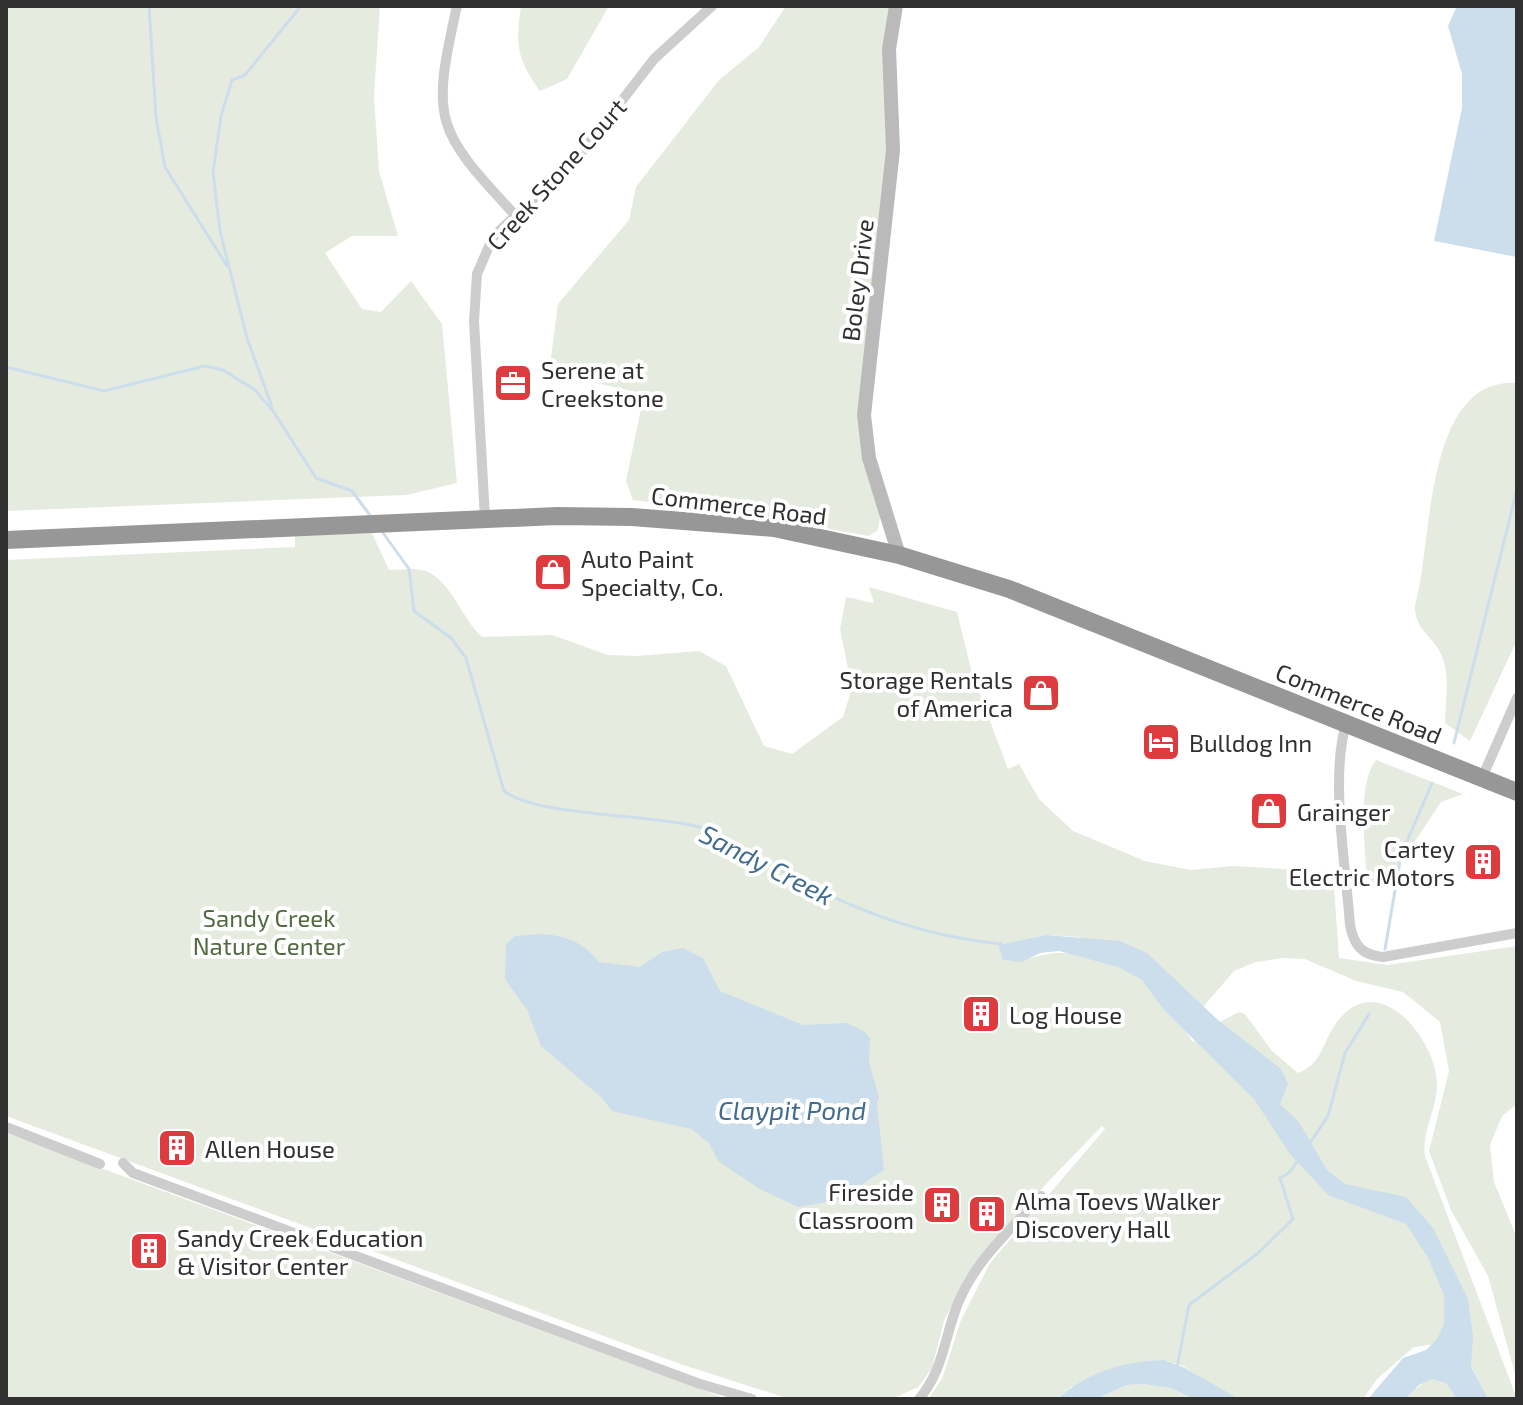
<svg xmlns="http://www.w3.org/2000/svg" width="1523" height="1405" viewBox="0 0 1523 1405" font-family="'Exo 2',sans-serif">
	<rect width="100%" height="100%" fill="#fff"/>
	<!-- green -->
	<path fill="#e5ecdf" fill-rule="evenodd" d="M6 6H380L374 96 379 171 398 236H352L325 253 362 309 381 312 411 281 442 324 457 483 406 495 6 511Z
		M521 6H609L567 79 540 91C517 59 515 45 521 6Z
		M786 6H891L885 33 889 143 860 401 880 517 878 530 869 536 754 515 633 500 626 481 644 394 549 372 558 304 629 220 636 187 719 80 759 47Z
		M1517 383V640L1470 741 1445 723C1445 703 1450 678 1443 659 1436 637 1414 631 1415 605 1433 546 1423 377 1517 383Z
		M372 533 389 570C400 570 412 568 422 570 449 576 462 619 482 637L552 635 608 655 637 656 699 651 726 666 764 746 792 754 843 717 852 688 840 629 846 597 874 603 869 587 957 612 972 673 1008 769 1019 764 1039 799 1073 831 1145 861 1191 870 1233 866 1333 872 1339 958 1387 965 1517 946V1104L1502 1116 1490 1145 1494 1182 1517 1238V1381L1488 1276 1451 1210 1429 1151 1449 1071 1440 1022 1403 992 1356 981 1305 959 1283 958 1256 962 1234 971 1184 1029 1193 1042 1210 1027 1239 1012 1245 1014 1272 1051 1298 1073C1326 1062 1322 1037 1341 1017 1383 971 1436 1042 1437 1083 1438 1108 1421 1131 1425 1156L1517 1399H1488L1459 1341 1414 1347 1377 1379 1363 1399H1233L1183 1366 1164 1360 1071 1387 1057 1399H928L942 1379 961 1320 990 1263 1105 1129 1102 1126 1045 1185 964 1280 944 1321 932 1368 918 1387 892 1399H789L680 1364 6 1116V560L295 547V536ZM1046 935 1080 937 1087 959C1049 942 1025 968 1003 959L998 945Z
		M1376 760 1463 794 1441 802 1388 882 1378 887 1367 884C1366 852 1356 784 1376 760Z
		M6 1133 727 1399H6Z
		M1449 1362 1473 1399H1406C1419 1384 1435 1375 1449 1362Z
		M1142 1384 1171 1388 1193 1399H1096L1127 1385Z"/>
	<!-- water -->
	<path fill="#ccddeb" d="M1457 6H1517V257L1434 241 1462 108V74L1448 26Z
		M541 934C567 936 583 942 599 962L640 967 662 952 683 948 703 958 720 991 803 1025 847 1023 865 1032 870 1038 869 1062 879 1097 877 1103 884 1170 838 1200 798 1207 758 1188 718 1161 709 1143 691 1129 612 1111 602 1098 541 1046 527 1010 505 979 506 944 515 936Z
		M1046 935 1120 941 1147 953 1218 1020 1281 1069 1288 1084 1280 1104 1299 1122 1327 1170 1345 1184 1406 1197 1433 1228 1468 1299 1473 1336 1471 1366 1488 1399H1457L1446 1383 1432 1379 1419 1385 1406 1399H1368L1403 1358 1426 1350 1437 1339 1444 1324V1295L1428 1258 1406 1224 1328 1195 1290 1154 1254 1099 1164 1010 1142 980 1118 967 1059 951 1040 953 1022 962 1003 960 998 945Z
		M1164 1360 1183 1367 1239 1399H1193L1171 1388 1142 1384 1127 1385 1096 1399H1057C1090 1371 1121 1362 1164 1360Z"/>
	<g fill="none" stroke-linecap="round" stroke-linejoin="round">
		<!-- stream -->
		<path stroke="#ccddeb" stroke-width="3" d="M149 6 156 118 165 167 227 266
			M6 367 104 391 205 366 223 370 255 390 273 411 316 478 352 491 372 518
			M272 407 247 338 220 231 213 172 221 116 232 80 245 75 301 6
			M381 530 409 569 414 611 451 638 466 658 504 791C540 818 658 813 710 830 809 887 886 933 1002 944
			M1454 743 1517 489
			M1385 949 1401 855 1432 783
			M1308 1146 1328 1116 1345 1053 1369 1014
			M1177 1367 1189 1305 1257 1254 1293 1219 1280 1178 1289 1173 1299 1159"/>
		<!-- street -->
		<path stroke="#cdcdcd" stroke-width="10" d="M457 6C431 121 435 129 515 215
			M485 518 474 321 477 274 493 237 579 156 654 59 712 6
			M1346 724C1330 777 1346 868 1350 925 1354 946 1362 955 1383 957L1517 933
			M1482 778 1517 698
			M6 1127 100 1164
			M123 1163 133 1173 700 1384 752 1399
			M919 1399C943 1372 945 1335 958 1303 977 1258 1010 1231 1041 1196"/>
		<!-- secondary -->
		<path stroke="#bababa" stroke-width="14" d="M896 6 889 49 893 150 864 415 869 458 899 555"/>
		<!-- highway -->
		<path stroke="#979797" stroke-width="18" d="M6 540 557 516 632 517 774 528 899 555 1009 589 1517 792"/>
	</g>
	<!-- icons -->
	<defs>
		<g id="office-square" transform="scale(2)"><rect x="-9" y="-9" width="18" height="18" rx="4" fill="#dd3b3d" stroke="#fff"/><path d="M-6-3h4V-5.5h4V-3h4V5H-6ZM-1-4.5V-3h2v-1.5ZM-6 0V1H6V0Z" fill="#fff"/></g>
		<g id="shop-square" transform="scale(2)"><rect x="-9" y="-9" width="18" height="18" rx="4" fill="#dd3b3d" stroke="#fff"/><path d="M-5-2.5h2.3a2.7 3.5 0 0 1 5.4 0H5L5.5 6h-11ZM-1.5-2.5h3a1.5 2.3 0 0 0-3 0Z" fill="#fff"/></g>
		<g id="hotel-square" transform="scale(2)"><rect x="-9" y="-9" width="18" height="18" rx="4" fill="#dd3b3d" stroke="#fff"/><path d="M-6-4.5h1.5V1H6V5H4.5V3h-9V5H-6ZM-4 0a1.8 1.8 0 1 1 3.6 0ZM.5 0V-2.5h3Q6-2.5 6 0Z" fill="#fff"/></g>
		<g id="building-square" transform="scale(2)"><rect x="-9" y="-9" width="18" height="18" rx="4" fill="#dd3b3d" stroke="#fff"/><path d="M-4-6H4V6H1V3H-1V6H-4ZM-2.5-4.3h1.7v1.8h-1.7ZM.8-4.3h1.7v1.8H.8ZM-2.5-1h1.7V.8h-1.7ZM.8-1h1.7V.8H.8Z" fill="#fff"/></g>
	</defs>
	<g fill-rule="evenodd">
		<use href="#office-square" x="513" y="383"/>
		<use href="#shop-square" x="553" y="572"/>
		<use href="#shop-square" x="1041" y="693"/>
		<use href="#hotel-square" x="1161" y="742"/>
		<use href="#shop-square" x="1269" y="811"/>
		<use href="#building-square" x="1483" y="862"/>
		<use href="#building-square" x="981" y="1014"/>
		<use href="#building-square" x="177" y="1148"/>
		<use href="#building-square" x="942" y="1205"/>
		<use href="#building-square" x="987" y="1214"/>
		<use href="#building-square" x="149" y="1251"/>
	</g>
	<g text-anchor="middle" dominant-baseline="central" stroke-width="8" stroke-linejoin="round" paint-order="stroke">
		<!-- street labels -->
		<g font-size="24" fill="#303030" stroke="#fff">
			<text transform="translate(556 174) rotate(-48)">Creek Stone Court</text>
			<text transform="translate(857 280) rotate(-83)">Boley Drive</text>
			<text transform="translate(739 505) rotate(7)">Commerce Road</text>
			<text transform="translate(1359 703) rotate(22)">Commerce Road</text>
		</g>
		<!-- poi labels -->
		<g font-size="24" fill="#303030" stroke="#fff" text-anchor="start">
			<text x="541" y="369">Serene at<tspan x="541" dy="28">Creekstone</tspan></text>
			<text x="581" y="558">Auto Paint<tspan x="581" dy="28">Specialty, Co.</tspan></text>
			<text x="1013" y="679" text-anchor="end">Storage Rentals<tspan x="1013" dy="28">of America</tspan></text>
			<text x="1189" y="742">Bulldog Inn</text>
			<text x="1297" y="811">Grainger</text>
			<text x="1455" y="848" text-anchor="end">Cartey<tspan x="1455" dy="28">Electric Motors</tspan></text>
			<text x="1009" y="1014">Log House</text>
			<text x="205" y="1148">Allen House</text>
			<text x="914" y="1191" text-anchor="end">Fireside<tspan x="914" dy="28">Classroom</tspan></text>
			<text x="1015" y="1200">Alma Toevs Walker<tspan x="1015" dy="28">Discovery Hall</tspan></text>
			<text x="177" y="1237">Sandy Creek Education<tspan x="177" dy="28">&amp; Visitor Center</tspan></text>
		</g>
		<!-- park labels -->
		<g font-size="24" fill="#506a3f" stroke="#fff">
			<text x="269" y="917">Sandy Creek<tspan x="269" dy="28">Nature Center</tspan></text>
		</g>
		<!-- water labels -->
		<g font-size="26" font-style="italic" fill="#416c8f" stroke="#fff">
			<text transform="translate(767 864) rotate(27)">Sandy Creek</text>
			<text x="792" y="1109">Claypit Pond</text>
		</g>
	</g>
	<!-- border -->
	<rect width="1523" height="1405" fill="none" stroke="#303030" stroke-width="16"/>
</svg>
